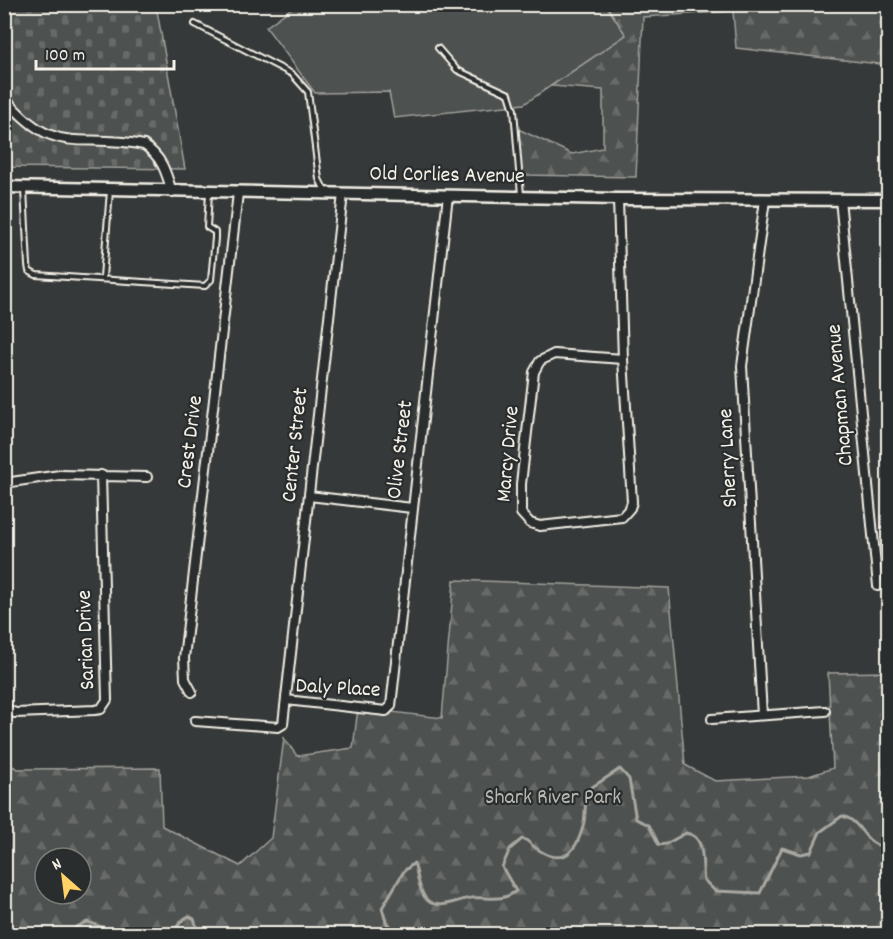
<svg xmlns="http://www.w3.org/2000/svg" width="893" height="939" viewBox="0 0 893 939" font-family="Dekko,sans-serif">
	<defs>
		<pattern id="forest-firs" width="22" height="20" patternUnits="userSpaceOnUse" patternTransform="scale(1.5)"><rect width="22" height="20" fill="#4e514f"/><path d="M5 1l3.5 6h-7zM16 11l3.5 6h-7z" fill="#686a68"/></pattern>
		<pattern id="cemetery-stones" width="16" height="16" patternUnits="userSpaceOnUse" patternTransform="scale(1.5)"><rect width="16" height="16" fill="#4e514f"/><path d="M2 7V4a2 2 0 0 1 4 0v3zM10 15v-3a2 2 0 0 1 4 0v3z" fill="#686a68"/></pattern>
	</defs>
	<rect width="100%" height="100%" fill="#363939"/>
	<filter id="ink" filterUnits="userSpaceOnUse"><feTurbulence type="fractalNoise" baseFrequency=".0167" numOctaves="2"/><feDisplacementMap in="SourceGraphic" scale="12" xChannelSelector="R" yChannelSelector="G"/><feConvolveMatrix kernelMatrix="1 2 1 2 8 2 1 2 1" color-interpolation-filters="sRGB"/></filter>
	<g filter="url(#ink)">
		<!-- green -->
		<path fill="#4e514f" stroke="#a1a19c" stroke-width="1.5" d="M606 4 626 35 524 104 394 118 389 92 315 93 266 27 296 5Z"/>
		<!-- forest -->
		<path fill="url(#forest-firs)" stroke="#a1a19c" stroke-width="1.5" fill-rule="evenodd" d="M606 5H888V65L736 48 733 11 643 17 636 177 522 175 518 129 572 154 603 148V90L551 86 626 35Z
			M454 580 669 588 685 765 715 781 809 776 833 768 828 673 888 672V934H5L4 762 18 769 160 768 162 826 240 866 271 838 284 738 297 756 353 748 358 708 442 718ZM45 858H81V894H45Z"/>
		<!-- cemetery -->
		<path fill="url(#cemetery-stones)" stroke="#a1a19c" stroke-width="1.5" d="M5 5H156L185 169 5 167Z"/>
		<g fill="none" stroke-linecap="round" stroke-linejoin="round">
			<!-- stream -->
			<path stroke="#a8a7a1" stroke-width="3" d="M4 912 13 934
				M70 934 76 927 87 922 105 928 160 934
				M168 934C178 930 179 920 189 916L194 919 199 934
				M395 934 386 922 382 908 404 871 414 863C418 873 418 890 426 899 438 912 458 899 471 898 487 896 501 903 516 891L502 867 510 849 522 839 526 840C556 867 575 862 584 822 586 811 584 800 589 789L620 769 629 779 636 819 649 825 659 845 666 844 686 833C707 836 701 864 704 880L715 891 760 893 782 848 801 854 811 852 820 832 842 816C864 821 861 845 888 848"/>
			<!-- service casing -->
			<g stroke="#f4f1e8" stroke-width="8">
				<path id="service" d="M195 24 292 74 308 92 319 179 325 191
					M438 48 457 70 509 94 514 110 521 195
					M24 190 28 265 29 271 36 275 205 286 211 280 215 238V232L207 227 209 193
					M103 277 110 191"/>
			</g>
			<!-- minor casing -->
			<g stroke="#f4f1e8" stroke-width="12">
				<path id="minor" d="M4 97C56 159 76 132 144 145 162 157 166 172 172 192
					M618 199 623 359
					M840 199 878 586
					M554 354 623 359 632 502 630 508 622 517 540 526 530 523 521 513V484L534 372 540 361Z
					M4 483 60 475 147 477
					M309 496 412 508
					M192 692 185 679 184 658 238 193
					M286 700 386 711 391 706 448 195
					M4 708 15 713 95 710 101 709 107 700 101 475
					M762 715 742 366 765 200
					M712 719 825 711
					M195 721 278 727 283 724 343 194"/>
			</g>
			<!-- tertiary casing -->
			<g stroke="#f4f1e8" stroke-width="15">
				<path id="tertiary" d="M4 187 618 199 888 200"/>
			</g>
			<!-- service -->
			<use href="#service" stroke="#2a2d2e" stroke-width="4"/>
			<!-- minor -->
			<use href="#minor" stroke="#2a2d2e" stroke-width="8"/>
			<!-- tertiary -->
			<use href="#tertiary" stroke="#2a2d2e" stroke-width="10"/>
		</g>
	</g>
	<g text-anchor="middle" dominant-baseline="central" stroke-width="4.5" stroke-linejoin="round" paint-order="stroke">
		<!-- street labels -->
		<g font-size="22" fill="#f4f1e8" stroke="#2a2d2e">
			<text transform="translate(447 176) rotate(1)">Old Corlies Avenue</text>
			<text transform="translate(841 395) rotate(-95)">Chapman Avenue</text>
			<text transform="translate(191 442) rotate(-83)">Crest Drive</text>
			<text transform="translate(296 445) rotate(-84)">Center Street</text>
			<text transform="translate(401 450) rotate(-83)">Olive Street</text>
			<text transform="translate(509 454) rotate(-85)">Marcy Drive</text>
			<text transform="translate(729 458) rotate(-93)">Sherry Lane</text>
			<text transform="translate(87 640) rotate(-92)">Sarian Drive</text>
			<text transform="translate(338 689) rotate(3)">Daly Place</text>
		</g>
		<!-- park labels -->
		<g font-size="22" fill="#bab9b2" stroke="#2a2d2e">
			<text x="553" y="798">Shark River Park</text>
		</g>
	</g>
	<!-- margin -->
	<rect width="893" height="939" fill="none" stroke="#2a2d2e" stroke-width="24"/>
	<rect x="12" y="12" width="869" height="915" fill="none" stroke="#f4f1e8" stroke-width="2" filter="url(#ink)"/>
	<!-- north arrow -->
	<g transform="translate(63 876) rotate(332)"><circle r="28" fill="#2a2d2e" stroke="#7b7b78" stroke-width="1.5"/>
	<path d="M0-4.5L10 22L0 15L-10 22Z" fill="#ffd166"/>
	<text y="-9" font-size="16" font-weight="bold" text-anchor="middle" fill="#f4f1e8">N</text>
	</g>
	<!-- scale -->
	<path d="M36 60v9h138v-9" fill="none" stroke="#f4f1e8" stroke-width="3"/>
	<text x="45" y="60" font-size="18" fill="#f4f1e8" stroke="#2a2d2e" stroke-width="4.5" paint-order="stroke">100 m</text>
</svg>
